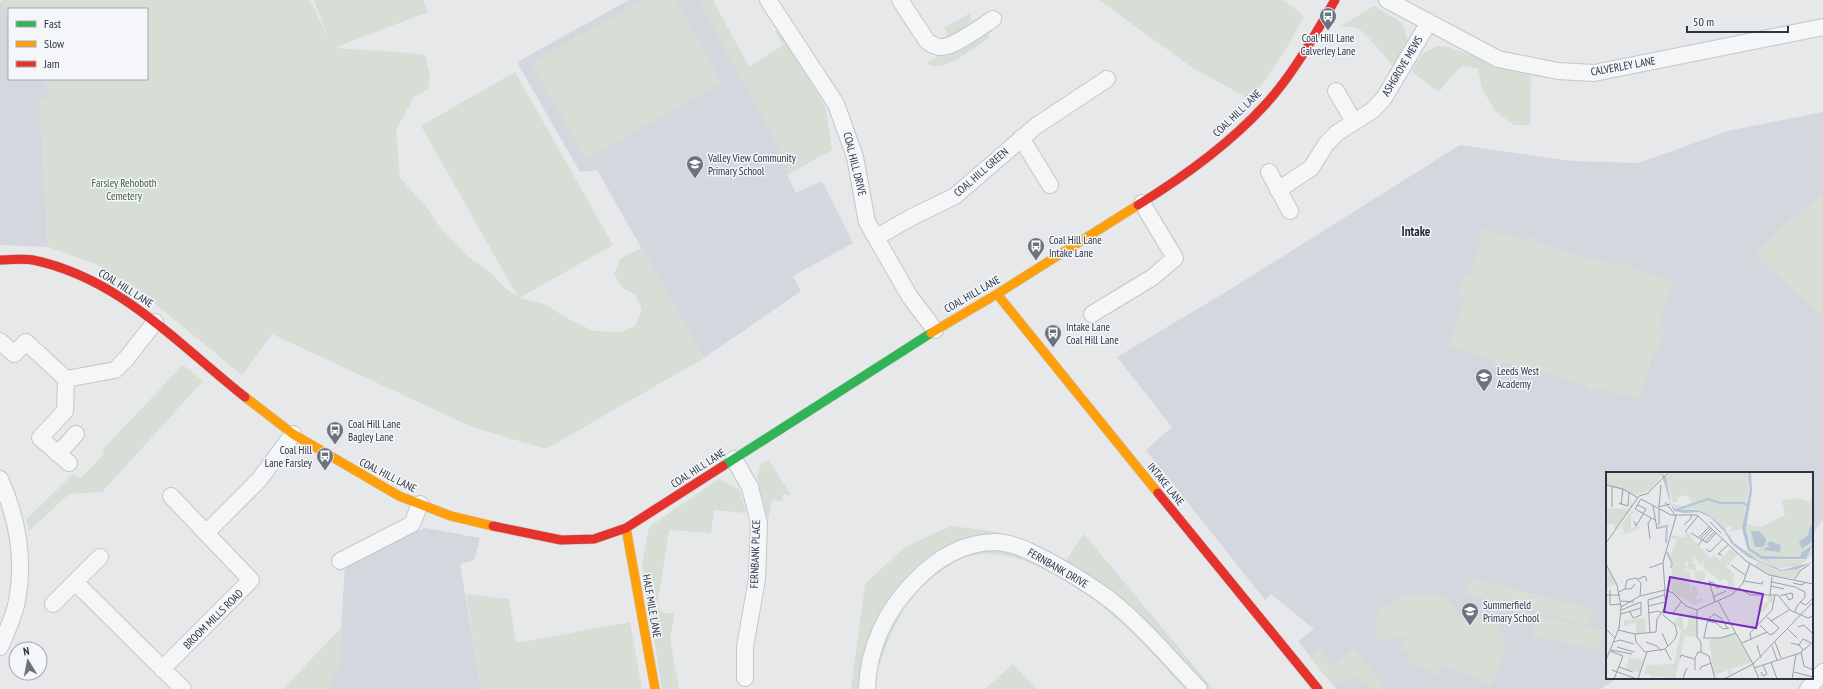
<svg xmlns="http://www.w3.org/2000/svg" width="1823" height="689" viewBox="0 0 1823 689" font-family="'PT Sans Narrow',sans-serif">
	<rect width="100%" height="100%" fill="#e6e8ea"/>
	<!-- built -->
	<path fill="#d4d7dd" d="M629 0H699L788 164 787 175 796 193 822 181 853 243 793 276 801 291 704 358 597 170 580 172 517 62Z
		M3 2 9 18V79H45L51 95 40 101 48 247 0 245V3Z
		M1823 112V519L1812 535V473H1607V678H1617L1601 689H1336L1298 641 1314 629 1271 594 1265 600 1146 450 1172 427 1117 357 1234 287 1460 145 1572 161 1638 163 1728 131Z
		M425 528 480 538 474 560 460 564 481 689H328L339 664 345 565 375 549Z"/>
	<!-- green -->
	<path fill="#d6ded6" d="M2 0H310L329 39 314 0H423L428 12 334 48 399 52 425 55 430 75 428 89 414 97 396 130 400 178 426 207 442 230 468 257 489 271 506 289 518 297 421 126 515 72 613 245 519 298 544 304 570 320 594 331 621 332 635 326 642 309 635 294 624 289 614 275 620 259 641 248 704 358 546 449 472 427 272 334 242 375 137 289 96 264 48 247 40 101 51 95 45 79H147V9H9V18Z
		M643 0H676L722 83 586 159 531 63Z
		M699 0H713L749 67 783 45 775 31 779 29 826 108 832 150 787 175 788 164Z
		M1099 0H1283L1304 16 1289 44 1275 39 1289 45 1251 100 1193 68Z
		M1374 6 1402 23 1408 41 1399 63 1393 67C1386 58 1365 31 1357 28 1352 26 1347 28 1341 26Z
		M970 13 971 19 966 29 950 38 944 28Z
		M985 28 990 37C977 46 941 76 927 63Z
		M1437 46 1448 47 1531 76 1530 125H1514L1496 112 1482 89 1478 69 1463 66 1452 75 1439 92 1412 72C1418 57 1422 53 1437 46Z
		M1823 195V316L1755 256 1785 223Z
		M1483 229 1525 240 1526 236 1536 239V243L1619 266 1621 262 1631 265 1630 268 1673 280 1659 329 1665 332 1659 351 1654 350 1640 399 1598 388 1596 391 1586 389 1587 385 1503 362 1502 366 1492 363 1493 359 1450 347 1464 298 1458 296 1463 276 1469 278Z
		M183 365 203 381 102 492 69 494 29 531 26 520 73 474 80 479 105 453 102 450Z
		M769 460 791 495 783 494 782 501 772 500 768 520 757 478 761 464Z
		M719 479 740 490 746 513 714 510 711 533 669 530 657 607 665 613H675L670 639 679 689H662L642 564 649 527Z
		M951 526 999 532 998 536C919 529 865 620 858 689H851L865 584 905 547Z
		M1084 534 1213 689H1205L1065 562Z
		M985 550 1015 552 1069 579 1122 618 1190 689H1184C1163 665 1141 640 1117 619 1082 587 1015 542 966 557 955 561 946 568 937 574 908 595 890 630 880 665L876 663C893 609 926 561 985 550Z
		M1472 578 1593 609 1588 625 1464 594Z
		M466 594 509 599 516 643 630 622 642 689H481Z
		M1403 594 1442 596 1450 602 1459 615C1465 615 1475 613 1481 614 1496 619 1507 634 1505 650 1503 662 1495 675 1491 685L1451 668 1440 666 1437 671 1445 674 1444 677 1407 661 1410 654 1420 657 1401 650 1406 637 1378 641 1376 630 1378 611Z
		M1537 615 1603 630 1599 649 1533 637Z
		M341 628 339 664 328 689H283Z
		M1319 648 1333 665 1355 648 1382 685 1380 689H1373L1357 678 1332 684 1309 656Z
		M1013 664 1036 689H985Z"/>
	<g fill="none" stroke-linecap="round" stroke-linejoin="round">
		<!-- street casing -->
		<g stroke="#c4c6c8" stroke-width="18">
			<path id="street" d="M768 0 836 104 855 157 867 222 910 297 935 330
				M900 0 927 41C931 44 935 47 941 47 954 47 981 27 993 19
				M1387 0 1498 59 1558 71 1594 73 1823 27
				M1336 91 1354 122
				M1021 138 1050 185
				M1269 172 1290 211
				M1278 190 1311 168 1327 143 1337 133 1373 110 1384 98 1429 22
				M877 237 910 218 955 196 1036 126 1107 79
				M1092 314 1153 277 1175 258 1142 203
				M0 341 14 354 26 342 66 379 115 370 126 359 155 322
				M66 379 65 411 40 438 69 463
				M58 454 76 434
				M734 459 750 487 759 523 757 579 745 647V678
				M0 479C17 517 25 559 17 601 14 617 6 633 0 647
				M171 496 206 533
				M340 561 412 524 420 504
				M75 582 100 557
				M53 604 75 582 183 689
				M162 669 251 580 206 533 259 480 293 434
				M867 689C868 648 886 610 915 581 936 559 962 543 994 542 1012 542 1029 551 1045 559 1067 571 1089 584 1109 599 1142 625 1170 659 1199 689
				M1808 689 1823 672"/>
		</g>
		<!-- fast casing -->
		<g stroke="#c4c6c8" stroke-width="10">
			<path id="fast" d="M723 466 931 333"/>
		</g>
		<!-- slow casing -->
		<g stroke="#c4c6c8" stroke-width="10">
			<path id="slow" d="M997 294 1158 493
				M931 333 997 294 1138 205
				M245 397 293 434 399 496 451 516 493 526
				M626 528 655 689"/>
		</g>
		<!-- jam casing -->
		<g stroke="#c4c6c8" stroke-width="10">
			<path id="jam" d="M1138 205C1182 178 1229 144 1264 106 1293 75 1314 36 1335 0
				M0 260C11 260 23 258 33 260 120 278 179 345 245 397
				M1158 493 1318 689
				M493 526 561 540 594 539 626 528 723 466"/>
		</g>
		<!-- street -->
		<use href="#street" stroke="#f5f6f7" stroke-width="16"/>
		<!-- fast -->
		<use href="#fast" stroke="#30b455" stroke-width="9"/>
		<!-- slow -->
		<use href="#slow" stroke="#ff9f0a" stroke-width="9"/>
		<!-- jam -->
		<use href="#jam" stroke="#e5322d" stroke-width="9"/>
	</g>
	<!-- icons -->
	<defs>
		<g id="bus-pin" transform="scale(0.9)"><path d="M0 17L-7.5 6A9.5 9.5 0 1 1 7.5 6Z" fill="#6c737f" stroke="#f4f6f9"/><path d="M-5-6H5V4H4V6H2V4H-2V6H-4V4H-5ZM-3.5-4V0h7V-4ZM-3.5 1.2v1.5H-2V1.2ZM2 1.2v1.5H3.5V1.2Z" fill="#fff"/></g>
		<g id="school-pin" transform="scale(0.9)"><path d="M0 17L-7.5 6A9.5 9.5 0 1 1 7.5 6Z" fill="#6c737f" stroke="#f4f6f9"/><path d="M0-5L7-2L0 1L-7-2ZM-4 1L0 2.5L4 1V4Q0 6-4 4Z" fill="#fff"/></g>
	</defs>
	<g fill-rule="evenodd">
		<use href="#bus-pin" x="1328" y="16"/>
		<use href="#school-pin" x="695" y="164"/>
		<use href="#bus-pin" x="1036" y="246"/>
		<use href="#bus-pin" x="1053" y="333"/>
		<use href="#school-pin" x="1484" y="377"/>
		<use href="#bus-pin" x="335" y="430"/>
		<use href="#bus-pin" x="325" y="456"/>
		<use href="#school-pin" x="1470" y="611"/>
	</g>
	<g text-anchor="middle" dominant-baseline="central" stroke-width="3" stroke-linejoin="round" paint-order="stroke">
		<!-- poi labels -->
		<g font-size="11" fill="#2b3445" stroke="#f4f6f9" text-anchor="start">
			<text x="1328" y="38" text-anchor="middle">Coal Hill Lane<tspan x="1328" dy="13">Calverley Lane</tspan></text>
			<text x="708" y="158">Valley View Community<tspan x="708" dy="13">Primary School</tspan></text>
			<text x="1049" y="240">Coal Hill Lane<tspan x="1049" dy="13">Intake Lane</tspan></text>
			<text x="1066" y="327">Intake Lane<tspan x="1066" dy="13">Coal Hill Lane</tspan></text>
			<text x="1497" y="371">Leeds West<tspan x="1497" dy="13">Academy</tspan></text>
			<text x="348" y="424">Coal Hill Lane<tspan x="348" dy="13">Bagley Lane</tspan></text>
			<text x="312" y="450" text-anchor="end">Coal Hill<tspan x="312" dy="13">Lane Farsley</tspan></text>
			<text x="1483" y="605">Summerfield<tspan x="1483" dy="13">Primary School</tspan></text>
		</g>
		<!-- street labels -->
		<g font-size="11" fill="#2b3445" stroke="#f4f6f9">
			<text transform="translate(1402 66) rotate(-59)">ASHGROVE MEWS</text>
			<text transform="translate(1623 66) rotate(-10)">CALVERLEY LANE</text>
			<text transform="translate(1237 113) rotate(-44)">COAL HILL LANE</text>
			<text transform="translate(855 164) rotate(76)">COAL HILL DRIVE</text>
			<text transform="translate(981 172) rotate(-41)">COAL HILL GREEN</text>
			<text transform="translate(126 288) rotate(32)">COAL HILL LANE</text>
			<text transform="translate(972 294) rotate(-30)">COAL HILL LANE</text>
			<text transform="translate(698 468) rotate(-33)">COAL HILL LANE</text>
			<text transform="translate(388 475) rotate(27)">COAL HILL LANE</text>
			<text transform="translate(1166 484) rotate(51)">INTAKE LANE</text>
			<text transform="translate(755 554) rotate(-88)">FERNBANK PLACE</text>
			<text transform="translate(1058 568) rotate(30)">FERNBANK DRIVE</text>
			<text transform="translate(652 606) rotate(80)">HALF MILE LANE</text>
			<text transform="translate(213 619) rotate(-45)">BROOM MILLS ROAD</text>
		</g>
		<!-- park labels -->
		<g font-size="11" fill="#3f6138" stroke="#f4f6f9">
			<text x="124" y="183">Farsley Rehoboth<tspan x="124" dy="13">Cemetery</tspan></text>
		</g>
		<!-- quarter labels -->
		<g font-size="13" font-weight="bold" fill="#1d2536" stroke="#f4f6f9">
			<text x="1416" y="231">Intake</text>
		</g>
	</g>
	<!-- overview -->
	<g transform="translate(1606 472)">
		<rect width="207" height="207" fill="#e6e8ea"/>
		<path d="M0 0H55L57 3 44 18 29 23 0 13ZM64 0H142L144 15 139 33 137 56 123 60 127 53 119 56 121 59 104 43 91 38 96 37 70 38 67 32 80 34 85 30 82 23 73 25 71 30 67 31 60 5ZM207 22V73L198 82 194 85 156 84 146 79 140 52 155 55 179 43 176 28 193 26 204 30ZM24 29 28 32 9 57 8 52 0 53V36L24 37ZM29 34 26 38 29 41H25V55L26 57 30 54 35 56 19 62 16 53 10 61ZM136 57 143 79 156 87 195 88 200 87 207 76V85L205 84 193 94 169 96 138 79 141 78ZM80 59 104 86 108 83 114 88 124 77 132 82 120 95 129 103 126 105 130 118 127 122 120 115 123 112 119 107 114 109 97 95 98 90 95 93 89 87 91 84 88 86V90H84L90 93V99L81 97 82 90H79L80 98 84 100 86 110 82 111 85 112 83 118 87 124 85 115 90 114 93 123 89 125 93 128 95 124 97 130 88 133 75 125 73 126 65 118 66 93 64 84 71 68 66 66V63L79 66ZM152 89 170 99 195 97 188 106 165 104 149 94ZM88.5 104a5.5 5.5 0 1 1 11 0a5.5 5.5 0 1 1-11 0ZM4 99 10 112 0 116V101ZM167 123 168 130H163L162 135 156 141 151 134 162 129V124ZM76 140 78 158 82 153 83 140 91 142V165L79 164 69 207 52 204 46 207 45 203 38 202 41 193 68 192 75 158 67 150ZM39 146 40 161 30 162V150L27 151 30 153 26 151 18 154V148ZM129 162 146 190 124 197 127 200 122 204 123 198 108 203 103 168ZM23 185 38 188 34 201 20 197Z" fill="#d6ded6"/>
		<path d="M55 0 60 5 65 32 70 38H92L103 43 118 56 128 71 153 89 176 98 207 90 192 97 174 99 142 85 125 71 119 60 104 45 93 40 78 41 68 39 65 33ZM142 0H145L146 19 140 56 144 76 156 84 194 85 196 80 207 73 200 87H156L142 78 136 56 144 17ZM204 54 207 56V69L196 77 193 70 202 63ZM145 59H153L160 67 159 73 156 75H149ZM164 69 175 73 174 80 157 78 161 75 164 76 161 72Z" fill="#b4c4d5"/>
		<path fill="none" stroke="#b4c4d5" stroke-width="2" d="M70 38 102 27 114 31H138L141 34M51 56 61 54 60 71M61 80 66 91 65 96"/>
		<path fill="none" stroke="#9ba0a8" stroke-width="1" d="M0 13 17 17 32 26M6 15V35M41 22 63 0M35 27 29 37 49 48M35 27 65 43H91L140 89 163 103 207 112M59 30 70 44M13 31 22 34 23 20M15 33 17 17M47 34 51 57M53 34 55 13M52 35 64 32M53 37V53M28 49 30 54 40 37 32 33M104 50 115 61M78 53 85 46V42M79 60 92 44M85 61 101 71 110 61M93 65 103 55M95 66 105 56M44 67 42 52 45 46M99 70 108 60M0 71 33 24 43 21M92 73 106 58M100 77 104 80 117 67M116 83 112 82 123 72M0 92 11 113 15 135 13 156 0 188M125 93 139 103M43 96 57 91M32 107 39 104 41 109M188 108 195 98 203 93M103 109 109 130M138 109 156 112 157 109M103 110 108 111 111 116 114 115M166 110 189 115 199 120V125L191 134 189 140M187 111 196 113 199 111M165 114 178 117M133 116 144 123H172L184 138 202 146 207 144M19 117H25L29 112M4 118V133L15 132M59 118 57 90 70 44M13 120 19 117 21 108 30 106 35 111 34 124M0 123H14M164 123 166 105M174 124 176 123 186 121 187 126 183 128 180 123M107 125 120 119M15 129 28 130M112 129 147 192 118 207M194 130 200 133 207 126M42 134 60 130M15 135 34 124 59 118 67 121 80 134 91 138 127 122 137 111 144 91M15 138 35 130V143L27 146 24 140M91 138V165L95 170V180L103 184 109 207M42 141 53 139 56 141M67 141 75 130M15 142 35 136M102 149 110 151 117 157 123 156M165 149 183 138M154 153 164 163 168 161 173 156 161 145M192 155 198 153 207 162M0 157 9 166M182 157 191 166M12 158 29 162 50 160 51 147 60 134 58 118M44 161 42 128 58 123M56 161 62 174M29 162 30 170 39 180 59 177 69 167 71 161 69 153 56 142M98 165 102 147 108 142 115 146 122 157M97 166H115L130 161M145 168 144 161 166 138 169 123M8 170 14 168 28 172M40 170 51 174 55 179M169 170 175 186M136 171 161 160M185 171 193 173 197 178M151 173 155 186M193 173 197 167 205 171M166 174 171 188M11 175 28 180M59 177 65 188M5 178 26 182M4 179 17 184 8 207M195 180 198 194 207 198M74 186 75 183 88 187M165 190 171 207M13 195 27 200M148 196 194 181 207 170M6 198 31 207M89 198V186L92 180H95M94 198 95 195 105 191M155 200 157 204 161 202 157 193M188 200 207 205M32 207 41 180M77 207 80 197H82M153 207 147 192 207 130M186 207 190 182"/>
		<path fill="#7b2cbf" fill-opacity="0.15" stroke="#7b2cbf" stroke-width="2" d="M64 105 157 122 150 156 58 140Z"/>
		<rect width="207" height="207" fill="none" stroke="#2b3445" stroke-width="2"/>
	</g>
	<!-- legend -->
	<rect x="8" y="8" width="140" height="72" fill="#f4f6f9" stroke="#a4a8b1"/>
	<rect x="16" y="21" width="20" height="6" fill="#30b455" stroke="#a4a8b1"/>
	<text x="44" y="28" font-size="12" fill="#2b3445">Fast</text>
	<rect x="16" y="41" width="20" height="6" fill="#ff9f0a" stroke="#a4a8b1"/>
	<text x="44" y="48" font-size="12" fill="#2b3445">Slow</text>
	<rect x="16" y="61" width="20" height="6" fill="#e5322d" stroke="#a4a8b1"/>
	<text x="44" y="68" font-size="12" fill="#2b3445">Jam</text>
	<!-- north arrow -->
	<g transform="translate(28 661) rotate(350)"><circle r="19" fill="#f4f6f9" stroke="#a4a8b1"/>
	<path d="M0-3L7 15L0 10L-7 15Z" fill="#6c737f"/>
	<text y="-6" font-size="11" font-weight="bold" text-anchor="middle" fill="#2b3445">N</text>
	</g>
	<!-- scale -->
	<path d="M1687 26v6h101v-6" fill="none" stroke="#2b3445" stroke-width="2"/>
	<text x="1693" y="26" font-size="12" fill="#2b3445" stroke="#f4f6f9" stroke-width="3" paint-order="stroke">50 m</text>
</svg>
